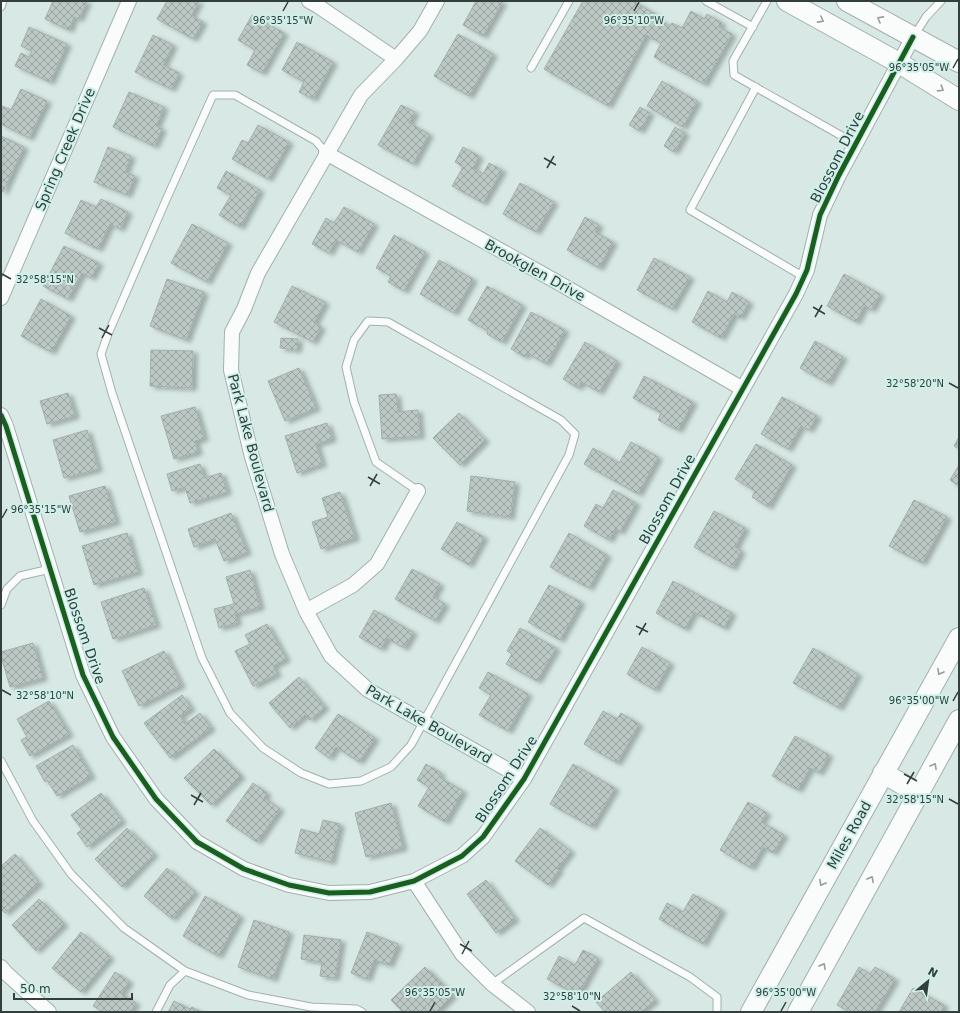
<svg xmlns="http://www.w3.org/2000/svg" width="960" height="1013" viewBox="0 0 960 1013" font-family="'DejaVu Sans',sans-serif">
	<defs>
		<pattern id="building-cross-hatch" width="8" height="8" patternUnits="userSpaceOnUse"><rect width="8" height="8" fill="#bbc8c3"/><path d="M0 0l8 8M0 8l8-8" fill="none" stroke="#99a4a0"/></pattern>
		<filter id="shadow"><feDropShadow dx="4.5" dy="2.5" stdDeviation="2" flood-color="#0004"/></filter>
	</defs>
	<rect width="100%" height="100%" fill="#d7e8e5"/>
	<!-- building -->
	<path fill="url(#building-cross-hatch)" stroke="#a3afab" filter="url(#shadow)" d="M53 1H87L79 19 74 17 69 30 45 19Z
		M167 1H199L191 16 203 22 193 39 157 19Z
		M476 1H503L483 36 463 25Z
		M583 1H633L657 15 656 18 670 26 672 23 682 28 691 11 704 19 707 14 722 23 719 27 732 34 704 84 654 57 661 43 646 35 608 106 544 69Z
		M252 15 284 33 262 73 247 65 255 50 238 40Z
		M29 27 67 44 50 82 15 66 21 53 29 57 32 51 21 46Z
		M458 34 493 54 469 96 434 76Z
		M153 35 173 45 163 65 179 73 171 89 135 72Z
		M297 42 333 62 313 99 299 92 304 82 282 70Z
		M662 81 697 101 683 127 647 106Z
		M21 89 47 101 29 138 1 124V108L2 106 11 110Z
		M129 92 164 107 156 126 162 129 154 146 113 127Z
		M401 105 415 112 409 123 429 134 413 164 378 145Z
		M640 107 650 113 640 131 629 125Z
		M258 125 289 142 268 179 232 159 242 140 248 143Z
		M675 127 685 133 674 152 664 146Z
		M1 136 24 147 3 192 1 191Z
		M108 147 131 156 125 172 135 176 127 195 94 182Z
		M463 147 479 156 473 168 483 174 489 163 502 170 483 203 452 186 463 167 455 162Z
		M226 171 260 190 240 227 219 215 231 195 217 188Z
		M520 183 554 202 536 232 503 214Z
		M101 199 128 212 120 229 110 224 98 249 65 233 81 200 96 207Z
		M344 207 374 224 358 252 336 240 329 253 312 244 326 218 334 223Z
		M585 217 599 225 595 232 613 242 599 268 567 250Z
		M192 224 228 243 207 282 171 263Z
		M394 235 425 252 404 291 388 282 391 276 376 268Z
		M64 246 99 263 91 278 82 273 68 299 43 286Z
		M654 258 690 277 672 309 637 290Z
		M439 260 473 279 454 313 420 294Z
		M844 274 880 294 871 310 864 306 856 322 827 306Z
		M167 279 204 292 186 340 150 326Z
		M292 286 325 302 314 323 321 327 313 342 274 322Z
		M487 286 522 305 502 342 487 334 488 331 468 320Z
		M708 291 727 302 732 292 749 302 740 318 734 314 721 338 692 322Z
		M41 299 71 316 51 352 21 336Z
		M531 312 565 330 546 364 527 353 525 357 511 349Z
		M281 338 298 339 297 350 280 348Z
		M815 341 843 357 828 383 800 368Z
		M585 342 617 361 599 392 581 382 578 388 563 379Z
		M151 350 193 351 192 388 150 386Z
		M299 368 316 408 285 421 268 381Z
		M644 376 693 402 678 430 658 420 661 413 633 398Z
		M68 393 75 416 47 424 40 401Z
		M396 394 398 412 418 410 420 436 382 439 379 395Z
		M782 397 817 416 809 430 801 426 788 449 761 434Z
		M195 407 204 438 195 441 198 452 174 459 161 416Z
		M459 413 485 440 460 465 433 438Z
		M327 423 332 439 316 444 322 464 297 473 285 436Z
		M87 430 98 469 64 478 53 440Z
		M959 437V449L954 446Z
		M631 442 658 457 638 494 584 464 593 448 619 463Z
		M756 444 792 465 768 507 752 497 755 491 735 479Z
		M200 464 204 478 221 473 227 492 190 503 185 487 172 491 167 474Z
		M959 465V486L950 480Z
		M471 476 515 482 510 517 467 511Z
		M105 486 116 522 80 532 69 496Z
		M613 490 636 503 620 532 615 529 609 540 584 526 596 504 603 508Z
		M340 492 355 538 321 549 312 522 328 517 322 498Z
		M914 500 947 517 922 563 889 546Z
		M714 511 745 528 735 547 741 551 732 568 694 547Z
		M231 513 247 552 224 561 215 539 194 547 188 529Z
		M457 522 484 537 469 565 441 549Z
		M127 533 138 572 94 585 82 546Z
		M569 533 607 555 589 588 550 567Z
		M412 569 440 584 433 597 445 604 435 621 395 599Z
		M250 570 260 607 235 614 237 623 219 628 214 609 234 604 226 577Z
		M673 581 732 613 724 628 694 612 685 629 656 613Z
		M549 585 581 602 560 640 528 622Z
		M144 588 156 625 113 639 101 602Z
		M374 610 413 632 404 648 387 638 381 649 359 637Z
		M267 624 286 659 273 666 277 674 253 686 235 651 250 644 245 635Z
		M520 628 556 648 537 681 506 664 512 654 507 651Z
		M33 643 43 678 10 687 1 656V652Z
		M642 647 670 663 655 690 627 674Z
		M813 648 858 674 839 708 793 683Z
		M164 651 181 685 139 706 122 671Z
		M488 672 528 694 508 731 479 715 491 695 479 688Z
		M299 677 325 707 310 720 305 715 290 728 269 703Z
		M182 695 191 708 180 716 185 724 200 713 211 728 170 758 144 723Z
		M49 701 69 734 30 756 21 740 27 737 17 719Z
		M603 711 617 719 621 713 639 724 617 763 584 744Z
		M338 714 375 738 359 762 336 747 329 758 315 748Z
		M795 736 829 755 819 773 810 768 798 790 772 776Z
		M73 745 91 776 57 796 47 780 45 782 36 766Z
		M214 749 241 776 211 805 184 778Z
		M426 764 441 773 439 777 463 791 445 822 418 806 429 787 417 780Z
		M573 764 615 788 592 827 550 804Z
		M253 783 267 793 264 798 280 809 257 842 226 821Z
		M101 793 122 821 87 847 77 833 82 830 71 815Z
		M748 802 767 813 761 822 784 835 773 853 763 847 751 868 720 850Z
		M391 803 403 848 366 857 355 813Z
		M323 820 340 824 331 862 295 853 301 829 319 834Z
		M127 828 154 854 122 887 95 859Z
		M540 828 571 851 557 869 559 870 548 885 515 861Z
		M15 854 39 883 5 913 1 909V866Z
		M167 868 195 892 172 919 144 896Z
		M486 880 515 919 496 933 467 894Z
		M693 894 722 910 703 944 659 919 667 903 683 912Z
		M205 896 240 916 218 956 183 936Z
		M39 899 64 924 36 951 12 925Z
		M254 920 289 932 273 979 238 967Z
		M81 932 110 957 81 992 52 968Z
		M367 932 398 944 389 965 374 960 367 979 351 973Z
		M304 935 341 940 335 978 320 976 322 962 301 959Z
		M583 950 598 958 578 995 547 979 559 956 575 965Z
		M425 967 453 995 436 1012H403L391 1000Z
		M859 967 870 974 875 967 895 979 875 1012H864L862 1011 861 1012H850L837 1005Z
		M115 972 129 981 121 994 136 1003 130 1012H103L93 1006Z
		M631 972 655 1000 641 1012H605L596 1002Z
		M913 988 944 1005 941 1012H899Z
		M174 1001 190 1009 192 1007 201 1012H168Z"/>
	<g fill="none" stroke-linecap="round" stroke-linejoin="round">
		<!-- lane casing -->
		<g stroke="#a3b0ae" stroke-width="9">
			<path id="lane" d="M706 1 753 27
				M767 1 733 61 734 75 856 144
				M1 7 3 1
				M914 36 926 17 941 1
				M531 68 569 1
				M756 87 690 210 804 277
				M326 153 316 141 235 95H213L166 200 108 334 101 354 112 393 202 658 230 713 263 748 301 773 329 784 361 781 391 767 411 745 569 455 575 434 561 420 388 322 368 321 354 340 346 367 354 402 376 462 418 491
				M1 605 7 589 20 576 50 569
				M1 761 33 821 71 874 124 928 185 971 248 995 311 1007 356 1009 362 1012
				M492 984 584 918 690 977 717 997V1012
				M156 1012 170 985 185 971"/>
		</g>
		<!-- street casing -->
		<g stroke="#a3b0ae" stroke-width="16">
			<path id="street" d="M309 1 318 6 396 59
				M437 1 420 31 396 59 361 95 258 273 244 309 232 332 231 370 252 457 282 554 306 611 331 656 368 690 524 779
				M326 153 557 282 743 389
				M1 298 129 1
				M1 415 6 426 83 675 113 737 156 799 197 842 244 869 289 885 329 893 370 892 414 881 462 856 483 837 524 779 796 294 807 270 820 215 839 175 913 37
				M306 611 353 585 377 564 418 491
				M414 881 462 954 492 984 528 1012
				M1 967 6 973 49 1012"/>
		</g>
		<!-- secondary casing -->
		<g stroke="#a3b0ae" stroke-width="22">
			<path id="secondary" d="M787 1 899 63 959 100
				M847 1 959 62
				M883 773 918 793
				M751 1012 959 638
				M798 1012 959 720"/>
		</g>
		<!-- lane -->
		<use href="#lane" stroke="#f9fcfb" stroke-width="7"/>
		<!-- street -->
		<use href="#street" stroke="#f9fcfb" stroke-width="14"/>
		<!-- secondary -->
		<use href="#secondary" stroke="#f9fcfb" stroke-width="20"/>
		<!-- cycleway casing -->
		<g stroke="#cff0ea" stroke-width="8">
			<path id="cycleway" d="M1 415 6 426 83 675 113 737 156 799 197 842 244 869 289 885 329 893 370 892 414 881 462 856 483 837 524 779 796 294 807 270 820 215 839 175 913 37"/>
		</g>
		<!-- cycleway -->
		<use href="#cycleway" stroke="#1b5e20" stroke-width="5"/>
	</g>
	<!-- one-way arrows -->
	<defs><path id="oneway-chevron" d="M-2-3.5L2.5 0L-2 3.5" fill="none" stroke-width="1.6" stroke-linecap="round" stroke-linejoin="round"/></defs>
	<g stroke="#969e9c">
		<use href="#oneway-chevron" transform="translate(880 19) rotate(-151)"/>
		<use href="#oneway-chevron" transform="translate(821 20) rotate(29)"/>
		<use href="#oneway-chevron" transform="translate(941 89) rotate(32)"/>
		<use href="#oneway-chevron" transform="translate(940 672) rotate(119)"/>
		<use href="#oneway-chevron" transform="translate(934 766) rotate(-61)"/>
		<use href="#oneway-chevron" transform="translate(871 879) rotate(-61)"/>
		<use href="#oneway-chevron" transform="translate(822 883) rotate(119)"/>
		<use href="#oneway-chevron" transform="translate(823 966) rotate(-61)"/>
	</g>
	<!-- ticks -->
	<path fill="none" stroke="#323f3c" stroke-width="1.5" d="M283 11 288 2M634 11 639 2M953 68 958 59M544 158 556 165M547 168 554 156M2 274 11 279M813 307 825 314M815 317 822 305M99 328 112 335M102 338 109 325M949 383 958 388M368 477 380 484M370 486 377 474M2 518 7 509M636 626 648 632M639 635 646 623M2 690 11 695M953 701 958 692M904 774 917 781M907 784 914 772M191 795 203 802M949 799 958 804M194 805 201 793M460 944 472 951M462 954 469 941M572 1006 580 1011M430 1011 435 1002M781 1011 786 1002"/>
	<g text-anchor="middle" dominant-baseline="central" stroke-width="4" stroke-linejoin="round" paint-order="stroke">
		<!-- street labels -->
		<g font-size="14" fill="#323f3c" stroke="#cff0ea">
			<text transform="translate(65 149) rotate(-67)">Spring Creek Drive</text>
			<text transform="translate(837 157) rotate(-63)">Blossom Drive</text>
			<text transform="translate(535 270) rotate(29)">Brookglen Drive</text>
			<text transform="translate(251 443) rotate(75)">Park Lake Boulevard</text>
			<text transform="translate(667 499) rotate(-61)">Blossom Drive</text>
			<text transform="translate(85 636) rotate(71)">Blossom Drive</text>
			<text transform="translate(429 724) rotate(30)">Park Lake Boulevard</text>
			<text transform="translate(506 779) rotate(-57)">Blossom Drive</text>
			<text transform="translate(849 835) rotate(-61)">Miles Road</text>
		</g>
	</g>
	<g font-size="10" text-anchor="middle" fill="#323f3c" stroke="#cff0ea" stroke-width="4" stroke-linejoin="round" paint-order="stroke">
		<text x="283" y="24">96°35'15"W</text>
		<text x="634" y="24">96°35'10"W</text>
		<text x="919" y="71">96°35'05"W</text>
		<text x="45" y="283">32°58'15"N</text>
		<text x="915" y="387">32°58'20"N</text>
		<text x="41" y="513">96°35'15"W</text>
		<text x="45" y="699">32°58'10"N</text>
		<text x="919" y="704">96°35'00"W</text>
		<text x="915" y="803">32°58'15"N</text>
		<text x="435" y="996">96°35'05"W</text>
		<text x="786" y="996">96°35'00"W</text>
		<text x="572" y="1000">32°58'10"N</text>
	</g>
	<!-- border -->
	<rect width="960" height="1013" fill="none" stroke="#323f3c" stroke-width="4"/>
	<!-- north arrow -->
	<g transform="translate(928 981) rotate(29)" stroke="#cff0ea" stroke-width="3" paint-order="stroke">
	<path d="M0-3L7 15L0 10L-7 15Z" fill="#323f3c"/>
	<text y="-6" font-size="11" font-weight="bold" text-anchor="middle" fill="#323f3c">N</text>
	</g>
	<!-- scale -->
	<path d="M14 993v6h118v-6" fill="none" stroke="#323f3c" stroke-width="2"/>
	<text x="20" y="993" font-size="12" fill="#323f3c" stroke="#cff0ea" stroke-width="3" paint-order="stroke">50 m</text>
</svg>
